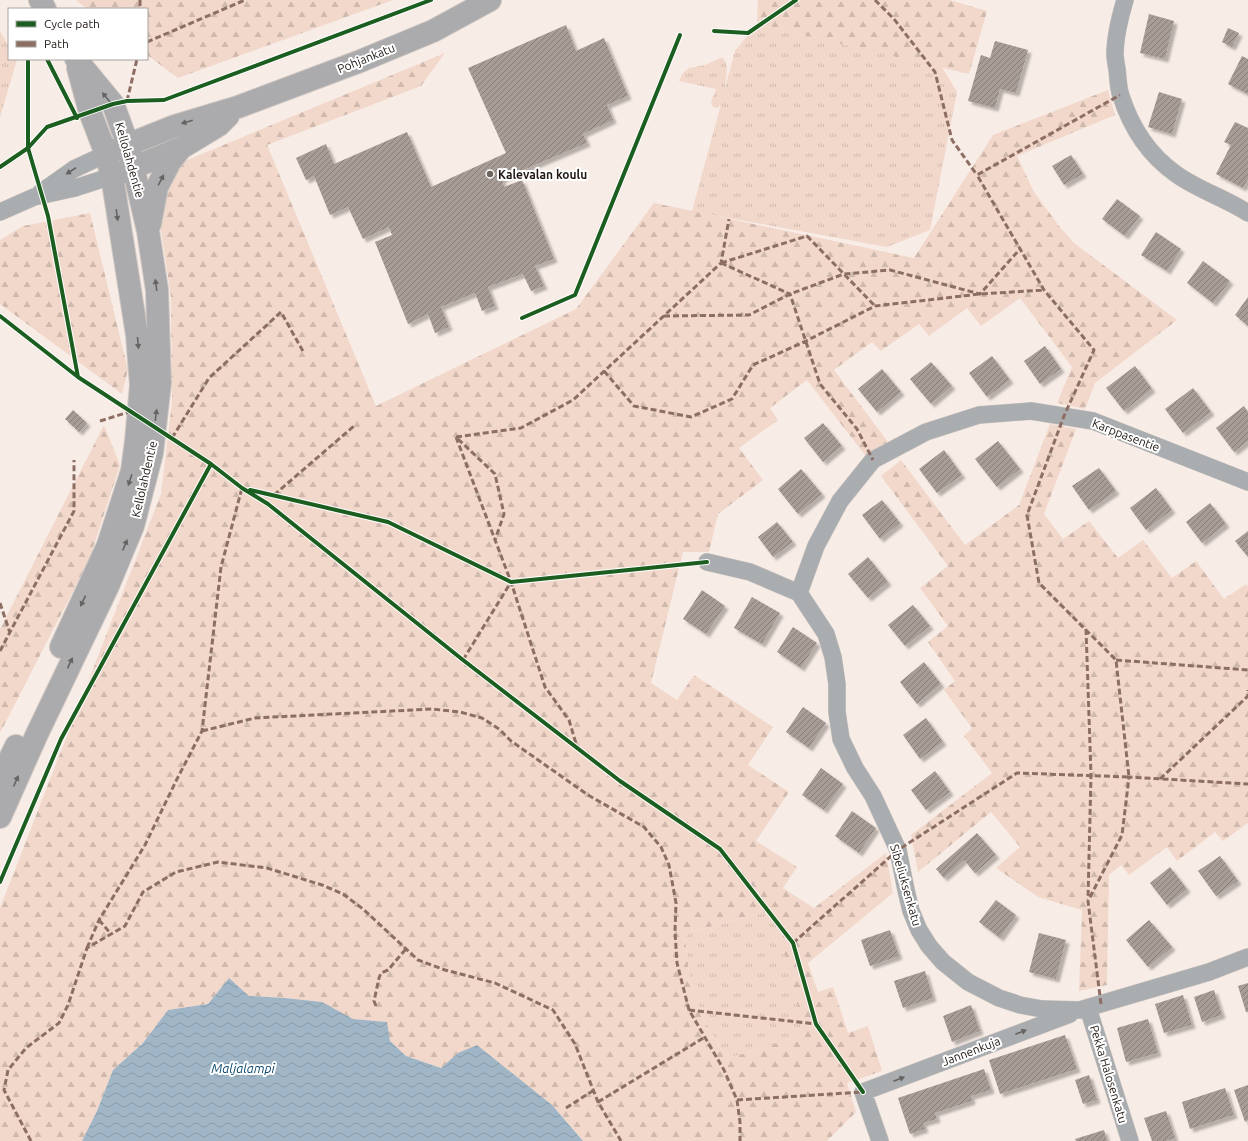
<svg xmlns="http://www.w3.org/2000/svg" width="1248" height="1141" viewBox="0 0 1248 1141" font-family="Ubuntu,sans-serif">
	<defs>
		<pattern id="grass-tufts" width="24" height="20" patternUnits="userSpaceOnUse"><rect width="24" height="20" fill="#f2d8cb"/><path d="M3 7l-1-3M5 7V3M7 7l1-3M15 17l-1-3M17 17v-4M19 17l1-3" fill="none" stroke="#cfb9ad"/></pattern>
		<pattern id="forest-firs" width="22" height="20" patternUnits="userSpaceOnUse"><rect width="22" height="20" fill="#f2d8cb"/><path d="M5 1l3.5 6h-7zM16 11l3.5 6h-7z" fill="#cfb9ad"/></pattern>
		<pattern id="water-waves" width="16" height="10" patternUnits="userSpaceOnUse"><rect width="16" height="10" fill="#a0b5c6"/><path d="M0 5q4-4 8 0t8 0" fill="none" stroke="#8a9ba9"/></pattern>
		<pattern id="building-hatch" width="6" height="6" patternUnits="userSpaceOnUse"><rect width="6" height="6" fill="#a89c96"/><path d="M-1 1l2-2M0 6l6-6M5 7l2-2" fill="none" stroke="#887e79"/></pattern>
		<filter id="shadow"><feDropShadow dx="3.5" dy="3.5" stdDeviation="1" flood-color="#0004"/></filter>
	</defs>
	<rect width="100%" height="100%" fill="#f8ece6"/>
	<!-- grass -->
	<path fill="url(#grass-tufts)" d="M757 24 942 67 957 92 930 230 887 247 707 214 518 1077 452 1058 627 240 654 203 692 211 721 104 718 108 713 107 711 102 716 89 679 81 683 73 689 68 705 65 720 58H723C730 66 725 79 725 88L735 51Z
		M0 31 9 47V59H16L17 60 0 117Z
		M774 910 806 1034 727 1059 703 1018 690 981 685 938 690 932Z"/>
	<!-- forest -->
	<path fill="url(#forest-firs)" fill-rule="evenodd" d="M76 0H393L178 78 147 55V9H87Z
		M758 0H949L987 11 969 74 757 24Z
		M445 53 421 86 267 145 376 406 576 309 654 203 914 258 993 135 1108 90 1115 115 1017 156 1034 192 1059 226 1074 243 1177 320 1095 383 1085 409 1057 403 1072 367 1020 298 981 326 967 308 929 336 919 324 881 351 872 342 834 370 888 442 868 459 807 380 770 408 778 420 739 448 763 480 718 514 709 552H683L651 683 677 700 694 675 773 727 748 765 789 792 756 841 797 867 783 888 814 908 886 853 893 893 808 963 818 992 833 987 848 1033 868 1026 882 1071 847 1083 856 1112 827 1141H583L552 1105 458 1053 441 1068 406 1056 390 1041 386 1022 353 1019 321 1002 285 998 249 996 229 978 208 1004 168 1010 143 1043 113 1070 97 1111 82 1141H0V908L161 494 172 402 171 297 157 203 180 163ZM774 910 805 1034 727 1059 703 1018 690 981 685 938 690 932Z
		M90 213 128 370 122 394 0 304V240L23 226Z
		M1050 424 1076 429 1044 514 1063 539 1089 521 1118 558 1143 540 1172 578 1196 561 1224 599 1246 584 1248 587V823L1223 841 1215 832 1177 861 1167 847 1129 875 1121 865 1109 875 1107 985 1079 991 1082 910 1038 897 996 868 1020 847 991 812 918 872 911 835 992 773 964 736 972 728 944 690 955 681 928 642 948 626 920 588 948 566 881 476 901 460 965 545 1019 505Z
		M104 425 120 465 89 560 0 733V629Z"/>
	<!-- water -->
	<path fill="url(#water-waves)" d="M229 978 249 996 285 998 322 1002 353 1019 387 1022 390 1041 406 1056 441 1068 458 1053 477 1045 552 1105 583 1141H82L97 1111 113 1070 143 1043 168 1010 208 1004Z"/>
	<!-- building -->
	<path fill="url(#building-hatch)" filter="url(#shadow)" d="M1149 14 1174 21 1165 59 1140 53Z
		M566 25 576 51 604 38 628 96 607 105 613 120 583 134 587 143 502 179 504 187 522 180 554 259 535 266 544 286 531 291 523 274 488 287 495 306 482 311 475 293 441 307 449 327 435 333 428 314 408 324 375 242 392 235 389 227 363 239 348 207 330 215 314 176 306 180 296 158 326 144 334 164 407 132 431 187 506 153 468 68Z
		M1228 28 1239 33 1232 47 1222 42Z
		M995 41 1028 50 1016 93 1000 89 995 108 968 101 981 55 990 58Z
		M1242 56 1248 59V94L1228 84Z
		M1159 92 1182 99 1172 134 1148 127Z
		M1235 122 1248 128V179L1243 188 1216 174 1231 145 1224 142Z
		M1071 155 1083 174 1064 185 1052 166Z
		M1117 199 1140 216 1125 236 1102 219Z
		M1156 232 1181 249 1167 271 1141 255Z
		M1203 261 1230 281 1213 303 1187 283Z
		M1248 297V326L1235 315Z
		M1045 346 1061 369 1040 384 1024 361Z
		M992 356 1010 380 987 397 969 373Z
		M931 362 952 386 931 404 910 379Z
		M1135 366 1152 389 1124 411 1106 388Z
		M882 369 901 392 877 412 858 389Z
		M1193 388 1211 412 1183 433 1165 409Z
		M1244 406 1248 412V441L1234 452 1216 428Z
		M73 410 87 423 79 432 65 419Z
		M823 423 842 446 823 462 804 438Z
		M998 441 1020 469 997 487 975 459Z
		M944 450 962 475 937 493 919 469Z
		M1099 468 1116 491 1089 510 1072 486Z
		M801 469 822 494 798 514 778 489Z
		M1156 488 1172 510 1146 530 1130 508Z
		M882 500 900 523 880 539 862 515Z
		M1210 503 1226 524 1202 543 1186 522Z
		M777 522 793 542 773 557 758 537Z
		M1248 531V557L1235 541Z
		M868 557 888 582 868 598 848 574Z
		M702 590 725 606 706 634 683 619Z
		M752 597 780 613 762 644 734 628Z
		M913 605 930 626 905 646 888 625Z
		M793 627 817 643 801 668 777 652Z
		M924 662 941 684 917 704 900 682Z
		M803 707 826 723 809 748 786 732Z
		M926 718 943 742 920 759 903 735Z
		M821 768 843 784 824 810 802 795Z
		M935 771 950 792 926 810 911 790Z
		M852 811 876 828 859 853 835 836Z
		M977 833 996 855 975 873 964 860 944 878 936 869Z
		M1220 856 1238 881 1216 896 1198 871Z
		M1170 867 1187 889 1167 905 1150 883Z
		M996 900 1016 915 1000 938 979 922Z
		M1149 920 1172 947 1148 967 1126 940Z
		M890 930 899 956 870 966 861 940Z
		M1039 933 1066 940 1056 979 1029 972Z
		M925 971 933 998 903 1008 894 981Z
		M1248 983V1012H1246L1238 986Z
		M1214 990 1222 1015 1202 1022 1194 997Z
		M1183 995 1192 1025 1164 1033 1155 1004Z
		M971 1005 980 1031 952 1042 943 1016Z
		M1148 1019 1158 1053 1126 1062 1117 1028Z
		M1065 1035 1077 1069 1000 1094 989 1060Z
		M984 1069 991 1090 971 1096 972 1101 935 1113 937 1119 923 1123 925 1129 910 1134 898 1098Z
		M1089 1075 1097 1100 1083 1104 1075 1080Z
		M1248 1085V1120L1245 1122 1234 1090Z
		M1225 1088 1234 1115 1190 1129 1182 1102Z
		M1166 1111 1175 1138 1166 1141H1152L1144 1118Z
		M1104 1130 1107 1141H1076L1075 1139Z"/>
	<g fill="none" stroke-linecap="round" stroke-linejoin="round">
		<!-- street casing -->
		<g stroke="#cfc7c2" stroke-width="18">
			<path id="street" d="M1125 0C1120 17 1115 36 1115 54 1115 59 1116 64 1117 69 1118 77 1118 88 1121 96 1131 127 1149 155 1176 174 1198 190 1225 198 1248 213
				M40 193 74 169 106 154
				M0 212 34 197 75 188 112 176
				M707 562 750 572 799 593 826 634 833 657 837 684V712L841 739 855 768 873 796 898 850 906 890 911 911 919 930 929 946 943 962 968 982 999 998 1020 1005 1042 1009 1080 1010 1209 972 1248 957
				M799 593 816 546 840 501 873 460 926 432 979 415 1031 411 1093 421 1248 482
				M1088 1008 1130 1141
				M880 1141 863 1092 1070 1014"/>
		</g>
		<!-- secondary casing -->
		<g stroke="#cfc7c2" stroke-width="24">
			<path id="secondary" d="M40 0 45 9
				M115 150 175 126 238 107 358 62 433 31 490 0
				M120 173 181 148 219 125 228 116
				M150 224 157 187 170 162 181 148
				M61 647 108 545 132 471 136 441 141 385 137 335 112 176 106 154 90 112 78 68
				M0 779 16 746
				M0 817 37 734 108 586 133 526 152 453 160 383 157 290 148 231 128 145 113 104 76 59"/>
		</g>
		<!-- street -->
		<use href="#street" stroke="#aaadb0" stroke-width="17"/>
		<!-- secondary -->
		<use href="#secondary" stroke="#ababae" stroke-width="22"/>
		<!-- quiet -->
		<path stroke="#8d6e63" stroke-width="3" stroke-dasharray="6 3" stroke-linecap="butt" d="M140 0V9
			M875 0 894 19 935 72 952 140 977 175
			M147 42 245 0
			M127 101 137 59
			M721 263 790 294 820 384 857 429 873 460
			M721 263 807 236 875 306
			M664 316 749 315 790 294 844 274 890 270 980 294 1020 249
			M604 371 634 406 691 417 732 399 753 365 806 341 875 306 980 294 1044 290
			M100 421 132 411
			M456 437 521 428 573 400 721 263 729 219
			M456 437 511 582 545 687 569 720 577 747
			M172 438 209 378 281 312 304 353
			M458 439 495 474 504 514 495 540
			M274 495 354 426
			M0 603 10 633
			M1086 629 1091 775 1088 899
			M0 651 74 511V460
			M463 660 511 582
			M1116 660 1248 670
			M202 731 255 718 432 709 460 712 482 718 499 729 511 741 588 795 644 827 661 847 669 865 676 903 675 932 677 963 689 1010 724 1070 737 1100 740 1122V1141
			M1160 779 1248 696V690
			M99 920 111 934
			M793 943 898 850 1017 773 1129 777 1116 660 1039 583 1027 515 1064 416 1094 350 1044 290 977 175 1120 95
			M87 948 99 920 145 845 177 779 202 731 221 567 242 488
			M1101 1004 1088 901 1122 835 1129 777 1248 784
			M376 1006 374 1001 379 978 381 973 388 970 405 950
			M689 1010 816 1024
			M737 1100 863 1092
			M598 1102 705 1037
			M566 1108 594 1090
			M31 1141 4 1090 8 1070 26 1048 59 1023 68 1005 87 948 125 926 143 892 176 872 218 862 267 868 322 885 343 894 363 909 418 960 445 970 495 983 553 1010 575 1044 598 1102 621 1141"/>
		<!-- cycleway casing -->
		<g stroke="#fff" stroke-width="6">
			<path id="cycleway" d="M714 31 748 33 796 0
				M28 59V148L48 216 78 377
				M47 59 77 118
				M0 167 28 148 47 127 113 104 127 101 164 100 431 0
				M0 316 78 377 211 464 242 488 268 504 463 660 620 781 720 849 793 943 816 1024 863 1092
				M522 318 575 295 680 35
				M250 490 388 522 511 582 707 562
				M0 882 61 739 211 464"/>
		</g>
		<!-- cycleway -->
		<use href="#cycleway" stroke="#1b5e20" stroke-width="4"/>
	</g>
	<!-- one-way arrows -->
	<defs><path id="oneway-solid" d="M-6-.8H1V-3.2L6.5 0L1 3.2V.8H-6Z"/></defs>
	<g fill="#666262">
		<use href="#oneway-solid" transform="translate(106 97) rotate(-129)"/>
		<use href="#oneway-solid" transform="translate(187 122) rotate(164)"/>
		<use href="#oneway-solid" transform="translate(161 180) rotate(-62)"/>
		<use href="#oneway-solid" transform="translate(117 215) rotate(82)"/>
		<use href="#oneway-solid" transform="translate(156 285) rotate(-98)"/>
		<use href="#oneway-solid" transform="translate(138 343) rotate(85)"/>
		<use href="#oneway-solid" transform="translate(156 415) rotate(-83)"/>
		<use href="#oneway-solid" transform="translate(130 480) rotate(108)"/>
		<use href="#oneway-solid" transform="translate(125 545) rotate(-67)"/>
		<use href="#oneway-solid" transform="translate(83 601) rotate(115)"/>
		<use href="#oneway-solid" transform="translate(70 663) rotate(-65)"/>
		<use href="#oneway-solid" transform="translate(16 781) rotate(-66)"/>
	</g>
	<g fill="#656362">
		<use href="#oneway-solid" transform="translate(71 171) rotate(147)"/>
		<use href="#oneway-solid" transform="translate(1021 1032) rotate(-21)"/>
		<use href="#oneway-solid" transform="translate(899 1079) rotate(-21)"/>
	</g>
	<!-- markers -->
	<circle fill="#6c635e" stroke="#fff" stroke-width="1.5" cx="490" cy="174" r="4"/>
	<g text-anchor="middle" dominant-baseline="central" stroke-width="4" stroke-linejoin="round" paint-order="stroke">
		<!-- street labels -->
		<g font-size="12" fill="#201915" stroke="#fff">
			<text transform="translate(366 58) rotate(-22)">Pohjankatu</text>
			<text transform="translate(130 160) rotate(74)">Kellolahdentie</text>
			<text transform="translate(1126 435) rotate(21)">Karppasentie</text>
			<text transform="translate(144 479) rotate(-77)">Kellolahdentie</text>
			<text transform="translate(906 885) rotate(74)">Sibeliuksenkatu</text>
			<text transform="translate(971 1051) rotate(-21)">Jannenkuja</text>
			<text transform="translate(1109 1074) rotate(73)">Pekka Halosenkatu</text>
		</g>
		<!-- poi labels -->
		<g font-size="12" font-weight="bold" fill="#201915" stroke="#fff" text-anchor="start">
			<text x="498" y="174">Kalevalan koulu</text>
		</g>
		<!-- water labels -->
		<g font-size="13" font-style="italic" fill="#0a486e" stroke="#fff">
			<text x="243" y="1068">Maljalampi</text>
		</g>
	</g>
	<!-- legend -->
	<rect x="8" y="8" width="140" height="52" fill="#ffffff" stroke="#a6a3a1"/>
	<rect x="16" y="21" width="20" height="6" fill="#1b5e20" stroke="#a6a3a1"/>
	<text x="44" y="28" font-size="12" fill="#201915">Cycle path</text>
	<rect x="16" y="41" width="20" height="6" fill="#8d6e63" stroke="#a6a3a1"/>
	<text x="44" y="48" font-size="12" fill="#201915">Path</text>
</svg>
